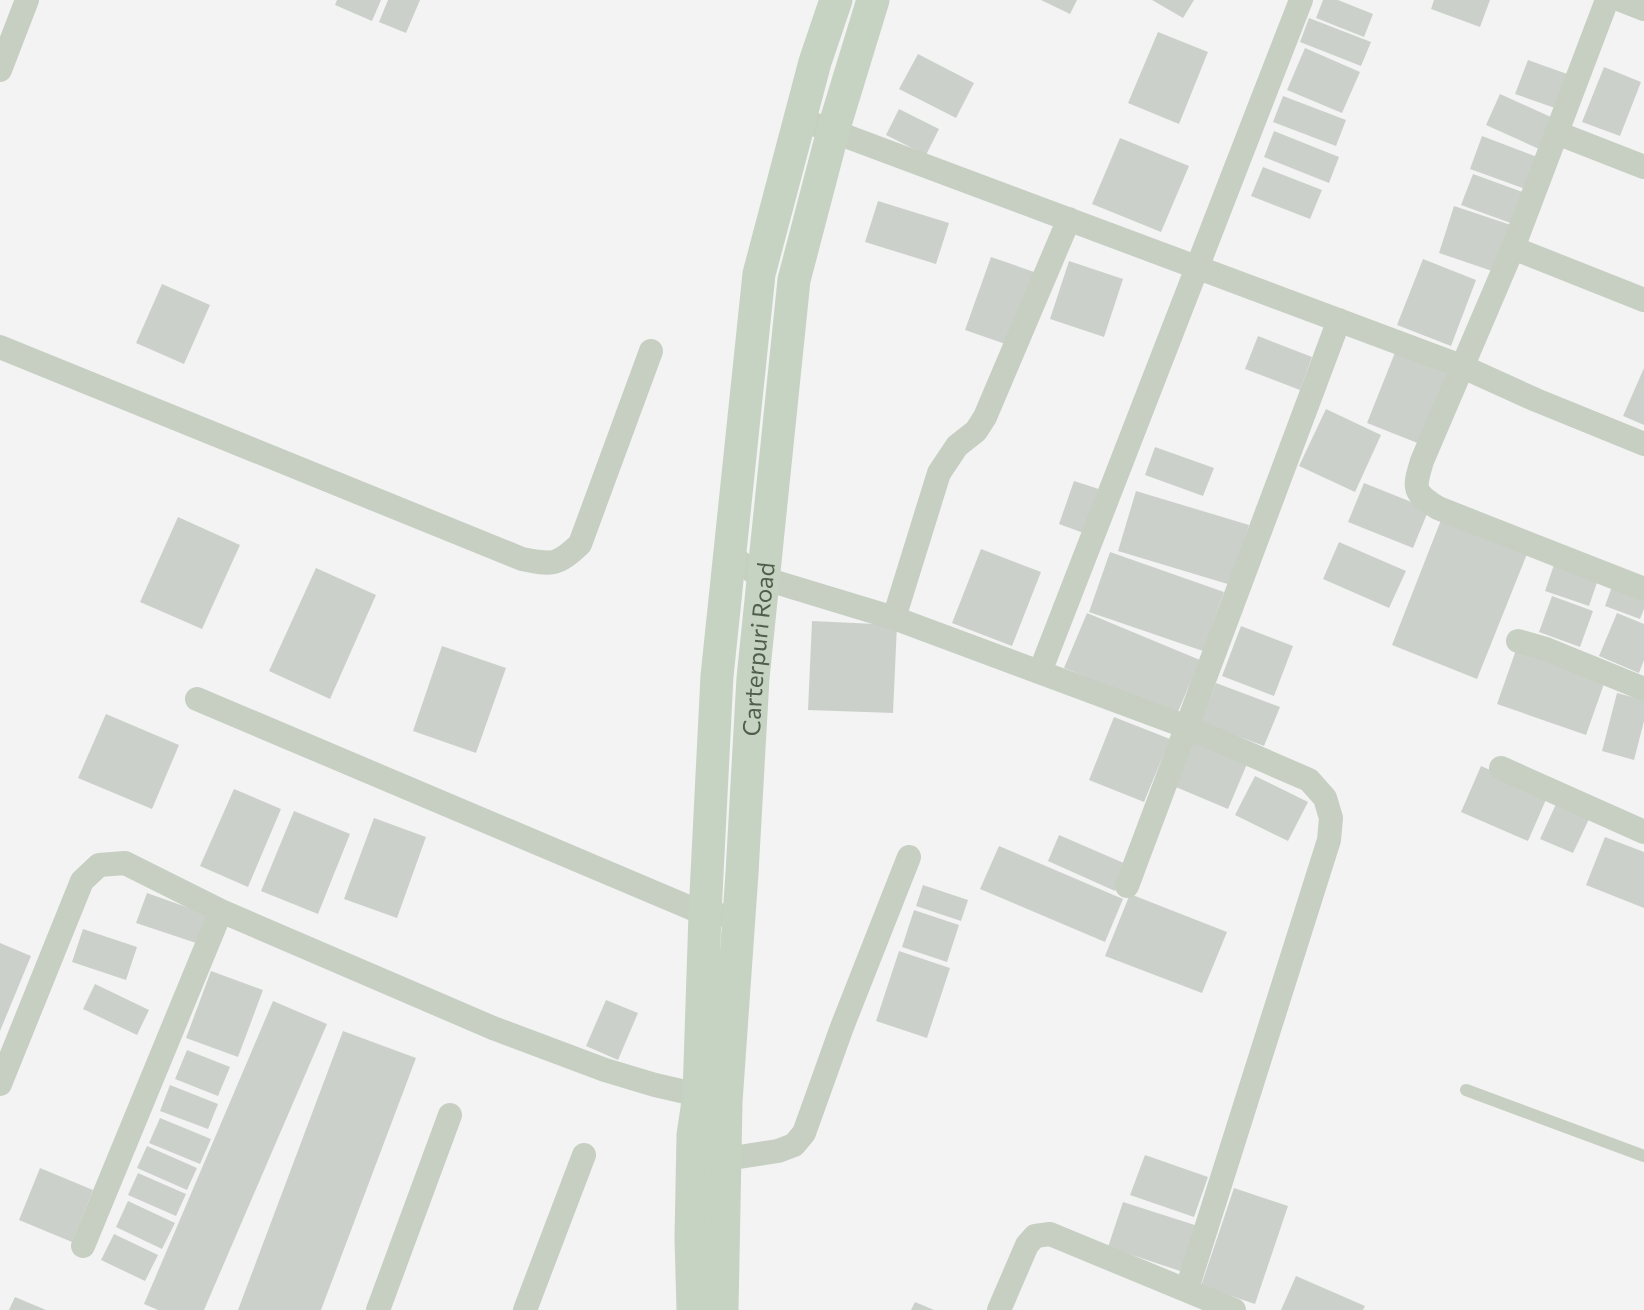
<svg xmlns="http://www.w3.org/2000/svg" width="1644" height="1310" viewBox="0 0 1644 1310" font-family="Commissioner,sans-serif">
	<rect width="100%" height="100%" fill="#f3f3f4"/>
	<!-- building -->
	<path fill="#cbd1ca" d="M337 0H381L372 21 335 5Z
		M388 0H420L406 33 379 22Z
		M1041 0H1077L1070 14Z
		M1152 0H1194L1183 18Z
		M1323 0H1338L1373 14 1364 37 1316 18Z
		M1434 0H1490L1480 27 1431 9Z
		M1309 18 1371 42 1361 66 1300 42Z
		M1158 32 1208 52 1179 124 1128 103Z
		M1305 48 1360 72 1342 113 1287 90Z
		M918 54 974 83 956 118 899 89Z
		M1528 60 1570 75 1558 109 1515 94Z
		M1604 67 1641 82 1620 136 1582 122Z
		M1500 94 1553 118 1539 149 1486 125Z
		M1283 96 1346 120 1336 146 1273 122Z
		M899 109 939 129 926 155 886 135Z
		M1274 131 1339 157 1329 183 1264 157Z
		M1482 136 1540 158 1528 190 1470 169Z
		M1120 138 1189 166 1161 232 1092 204Z
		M1263 167 1322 190 1310 219 1251 196Z
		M1473 174 1528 194 1516 225 1461 205Z
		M878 201 949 223 936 264 865 242Z
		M1454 206 1514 226 1498 273 1439 253Z
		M991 257 1040 274 1014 347 965 330Z
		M1423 259 1476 280 1451 346 1397 325Z
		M1069 261 1123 279 1104 337 1050 319Z
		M162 284 210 305 184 364 136 343Z
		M1258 336 1312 357 1300 390 1245 369Z
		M1396 350 1449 371 1420 444 1367 423Z
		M1644 368V425L1623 416Z
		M1326 409 1381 435 1355 492 1299 466Z
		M1155 447 1214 468 1203 496 1145 475Z
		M1074 481 1105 491 1089 535 1059 524Z
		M1364 483 1429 509 1413 548 1348 522Z
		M1136 491 1249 525 1231 585 1118 551Z
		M178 517 240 545 202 629 140 602Z
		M1441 520 1527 554 1477 679 1392 645Z
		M1339 542 1406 571 1389 608 1323 579Z
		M981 549 1041 572 1012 646 952 623Z
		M1110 552 1224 592 1203 651 1089 612Z
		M1556 559 1600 574 1589 606 1545 591Z
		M316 568 376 595 330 699 269 671Z
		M1614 581 1644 592V609L1640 619 1605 606Z
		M1552 596 1593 611 1580 647 1539 632Z
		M1087 613 1200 660 1177 714 1064 668Z
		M1617 613 1644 624V660L1639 673 1599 656Z
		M812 621 897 625 893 713 808 710Z
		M1241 626 1293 646 1274 696 1222 676Z
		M442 646 506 668 476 753 413 731Z
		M1516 650 1605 681 1586 735 1497 704Z
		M1216 683 1280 707 1264 746 1200 722Z
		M1617 693 1644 700V721L1634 760 1602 751Z
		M106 714 179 745 152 809 78 778Z
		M1114 717 1170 739 1144 802 1089 780Z
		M1190 740 1247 764 1228 809 1171 785Z
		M1481 766 1548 795 1528 841 1461 812Z
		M1255 776 1308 802 1288 841 1235 815Z
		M234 789 281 809 248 887 200 866Z
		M1557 802 1590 817 1573 853 1540 839Z
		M294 811 350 834 318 914 261 891Z
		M374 818 426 837 397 918 344 899Z
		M1059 835 1126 864 1115 891 1048 861Z
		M1605 837 1644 852V908L1586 885Z
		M999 846 1123 899 1105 942 980 889Z
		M923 885 968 900 961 921 916 906Z
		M147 893 209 915 199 944 136 923Z
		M1130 894 1227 932 1202 993 1105 956Z
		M914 910 959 925 947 962 902 947Z
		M83 929 137 947 126 980 72 962Z
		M0 943 31 956 0 1031Z
		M899 951 950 968 927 1038 876 1021Z
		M211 971 263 990 238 1057 186 1038Z
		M95 984 149 1010 137 1035 83 1009Z
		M606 1000 638 1013 618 1060 586 1046Z
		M273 1001 327 1024 204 1310H158L144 1304Z
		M343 1031 416 1058 321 1310H238Z
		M187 1050 230 1067 218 1096 175 1079Z
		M170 1085 218 1104 208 1129 160 1111Z
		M160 1118 211 1139 200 1164 149 1143Z
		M147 1146 197 1168 187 1190 137 1168Z
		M1145 1155 1208 1177 1194 1217 1130 1195Z
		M40 1168 93 1190 72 1242 19 1220Z
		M138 1173 186 1194 176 1216 128 1195Z
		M1234 1188 1288 1206 1255 1304 1201 1286Z
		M128 1201 175 1223 162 1249 116 1227Z
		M1123 1202 1201 1227 1186 1273 1108 1247Z
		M114 1234 158 1255 145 1281 101 1260Z
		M1296 1276 1365 1306 1363 1310H1281Z
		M15 1297 46 1310H9Z
		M915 1302 934 1310H911Z"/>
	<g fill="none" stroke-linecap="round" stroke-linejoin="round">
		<!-- lane -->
		<path stroke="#c6cfc2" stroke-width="12" d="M1466 1090 1644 1156"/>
		<!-- street -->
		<path stroke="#c6cfc2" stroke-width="24" d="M1607 0 1513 248 1422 461C1414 488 1412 492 1438 508L1644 589
			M1621 0 1644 9
			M0 70 27 0
			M800 119 1461 366 1536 400 1644 444
			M1557 133 1644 167
			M1513 248 1644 300
			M0 347 522 559C552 565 557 566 580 544L651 351
			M730 555 762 578 894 618 1187 727 1309 780 1325 798 1331 818 1329 840 1187 1289
			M894 618 939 473 957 446 976 431 985 417 1069 219
			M1518 641 1546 649 1644 689
			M1040 672 1301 0
			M197 699 705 914 720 915
			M1501 768 1644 832
			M1127 886 1339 320
			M0 1084 82 881 99 865 125 863 221 911 493 1028 605 1070 655 1085 716 1099
			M726 1159 778 1151 794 1145 804 1133 842 1027 909 857
			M83 1246 221 911
			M378 1310 450 1115
			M525 1310 584 1155
			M999 1310 1027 1245 1035 1236 1050 1234 1234 1310"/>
		<!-- secondary -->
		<g stroke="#c6d3c3" stroke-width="33">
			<path d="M693 1310 691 1238 693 1135 699 1095 705 914 717 676 759 274 815 62 836 0"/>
			<path id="s1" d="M722 1310 726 1102 742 873 753 678 794 280 833 131 873 0"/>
		</g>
	</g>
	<g text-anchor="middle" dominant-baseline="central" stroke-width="7" stroke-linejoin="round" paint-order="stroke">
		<!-- street labels -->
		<g font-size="24" fill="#505e4c" stroke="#fff">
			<text stroke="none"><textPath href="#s1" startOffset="662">Carterpuri Road</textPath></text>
		</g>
	</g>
</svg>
